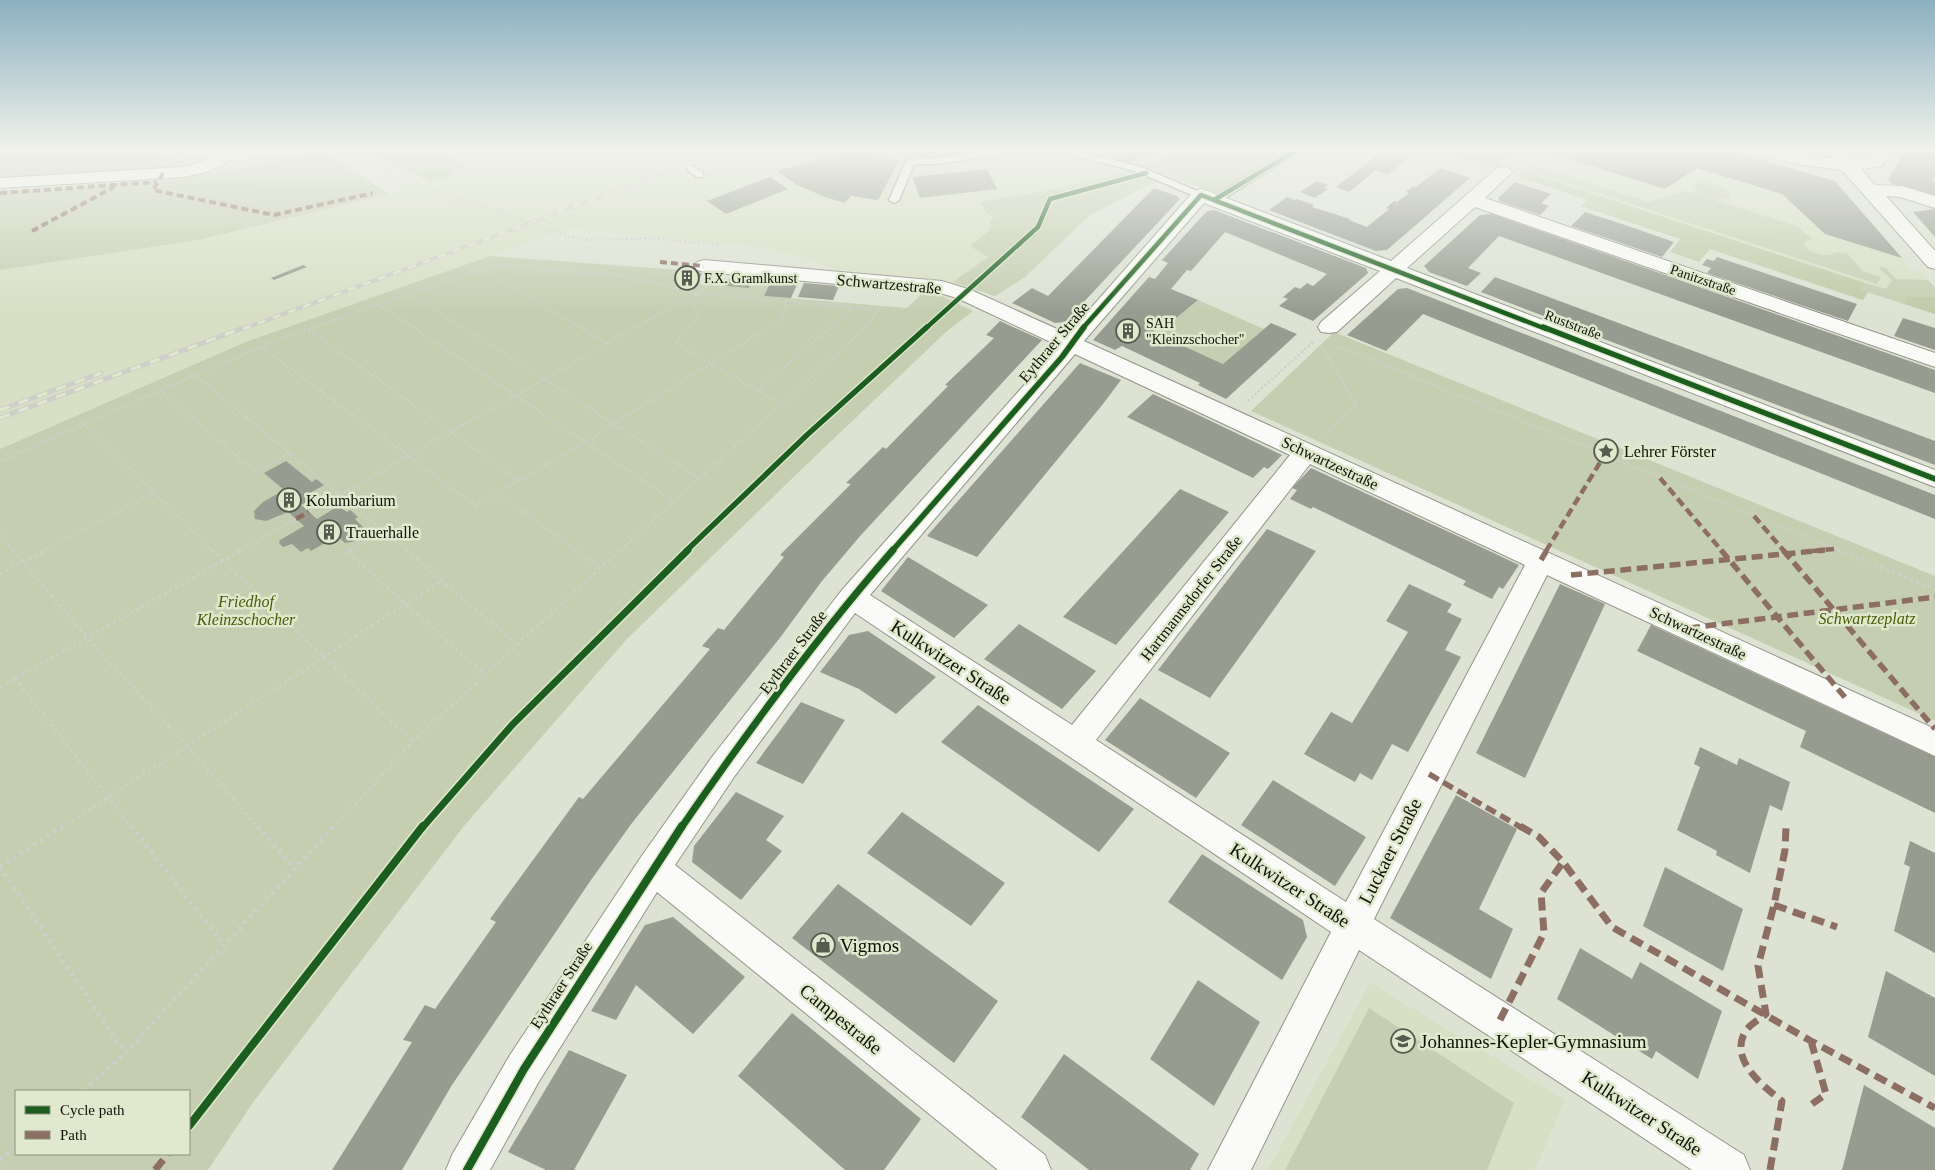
<svg xmlns="http://www.w3.org/2000/svg" width="1935" height="1170" viewBox="0 0 1935 1170" font-family="Georgia,serif">
	<rect width="100%" height="100%" fill="#dde2d3"/>
	<!-- built -->
	<path fill="#d8dfc5" d="M423 149H1185L1134 170 1051 190 980 202 993 220 988 257 953 282 833 269 805 257 759 247 568 228 248 341 0 449V270L198 240 389 194 449 176 466 165Z
		M1433 149H1723L1835 181 1912 270 1920 271 1935 288V297H1908L1904 304 1861 290 1865 283 1524 171 1517 176Z
		M1370 983 1565 1100 1535 1170H1268Z"/>
	<!-- green -->
	<path fill="#c6ceb2" fill-rule="evenodd" d="M0 149H133L186 162 180 166 0 178Z
		M1185 149H1292L1217 194 1145 167Z
		M1433 149H1512L1517 150 1494 169Z
		M327 153 389 194 198 240 0 270V191L167 180Z
		M1533 165 1649 202 1685 191 1700 195 1693 187 1697 183C1708 181 1727 184 1730 196L1725 199 1714 200 1797 226 1813 240 1804 242 1807 249C1816 254 1828 258 1836 252L1848 254 1864 272 1881 277 1877 284 1527 170Z
		M1134 170 1159 181 1134 192 1090 215 1025 277 995 296 953 282 988 257 970 246 991 229 990 220 993 219 990 214H987L980 202 1051 190Z
		M490 256 680 270 673 281 748 288 750 284 769 285 764 296 907 308 927 289 973 311 946 332 805 466 627 639 464 826 254 1101 208 1170H0V449L248 341ZM16 1091H189V1154H16Z
		M1880 266 1886 268 1896 279 1928 280 1935 288V297H1908L1904 304 1861 290 1865 283 1886 289 1892 280 1880 269Z
		M1198 300 1264 329 1223 364 1153 332 1171 317 1175 319Z
		M1334 332 1935 576V721L1251 411Z
		M1369 1008 1514 1103 1487 1170H1285Z"/>
	<!-- forest -->
	<path fill="#c0caa7" d="M363 149H423L467 165 449 176 430 182Z
		M1523 171 1865 283 1861 290 1868 292 1863 300 1710 249 1699 262 1670 252 1680 239 1581 206 1587 200 1517 176Z
		M1908 297H1935V314L1904 304Z"/>
	<!-- building -->
	<path fill="#989c90" d="M855 149H863L880 157 899 161 878 200 851 196 845 203 825 197 797 185 777 171Z
		M915 149H969L917 157 910 150Z
		M1104 149H1166L1128 163Z
		M1555 149H1723L1835 181 1902 258 1825 234 1782 194 1697 168 1665 189 1550 153Z
		M1906 149H1935V175L1931 181 1935 182V197L1896 186 1888 180Z
		M1382 151 1407 159 1388 174 1376 170 1349 192 1336 187Z
		M1440 168 1470 178 1387 250 1376 251 1269 210 1287 197 1295 200 1297 199 1314 205 1312 207 1350 219 1349 220 1367 227 1389 209 1386 208 1394 201 1397 202 1409 193 1406 192 1413 186 1416 187Z
		M987 169 997 189 920 198 912 177Z
		M770 177 788 189 726 214 707 201Z
		M1317 181 1328 185 1324 188 1328 189 1315 198 1300 192Z
		M1515 182 1551 194 1541 203 1549 206 1540 215 1499 201 1498 198Z
		M1154 188 1177 196 1180 199 1065 322 1055 323 1012 303 1032 288 1048 296Z
		M1935 209V237L1913 212Z
		M1214 210 1366 268 1368 273 1313 321 1279 306 1288 299 1283 297 1295 287 1300 289 1307 283 1313 286 1327 274 1225 232 1191 271 1187 270 1171 289 1198 300 1175 319 1171 317 1153 332 1223 364 1271 323 1297 334 1226 399 1198 385 1200 383 1122 346 1115 350 1093 340 1149 277 1155 279 1168 263 1162 260 1207 211Z
		M1585 212 1628 226 1674 242 1662 257 1571 226Z
		M1492 214 1935 370V393L1499 236 1468 268 1481 273 1467 286 1429 272 1424 266 1480 215Z
		M1717 257 1812 289 1857 304 1848 321 1707 273 1711 268 1702 265 1707 259 1714 261Z
		M303 265 307 267 274 280 271 278Z
		M680 270 699 272 702 274 697 283 673 281Z
		M735 275 799 280 791 298 764 296 769 285 750 284 749 288 725 286 730 277Z
		M1495 277 1935 441V465L1481 292Z
		M804 283 839 286 833 300 798 297Z
		M1407 288 1935 495V519L1423 314 1386 351 1347 335 1398 289Z
		M1903 318 1935 328V350L1894 336Z
		M1000 321 1042 340 861 535 822 581 779 639 632 823 591 880 452 1085 402 1170H332L412 1042 403 1040 425 1005 435 1009 496 922 490 919 579 797 583 799 710 649 702 646 718 628 724 630 784 557 780 555 851 484 846 483 883 447 886 449 948 386 945 385 994 338 986 335Z
		M1080 363 1121 380 1103 404 977 557 927 536Z
		M1153 394 1194 413 1282 455 1268 469 1264 467 1253 478 1127 417Z
		M286 461 312 482 316 479 324 485 310 493 315 497 301 505 317 519 335 508H341L347 512 350 510 358 517 355 519 366 530 365 535 352 542 345 543 337 536 311 551 308 548 301 552 292 544 283 547 279 543 280 540 304 526 288 512 266 521 255 519 254 511 263 502 284 490 264 473Z
		M1311 468 1462 538 1519 565 1503 589 1499 587 1492 599 1463 585 1466 581 1313 507 1311 509 1290 499 1297 490 1292 488Z
		M1180 489 1229 512 1116 645 1063 617Z
		M1267 529 1316 551 1210 698 1158 670Z
		M908 557 988 605 954 638 881 591Z
		M1409 584 1452 604 1447 612 1462 619 1445 650 1461 657 1408 752 1392 744 1372 780 1360 773 1355 782 1304 754 1331 712 1352 723 1408 632 1386 621Z
		M1560 584 1605 604 1525 778 1476 753Z
		M1019 624 1096 671 1062 709 984 659Z
		M1651 625 1935 757V813L1800 747 1806 731 1637 651Z
		M868 631 936 677 896 714 859 689 820 672 849 635Z
		M1140 698 1230 753 1196 798 1105 740Z
		M801 702 845 720 803 784 756 763Z
		M978 705 1134 809 1099 852 941 742Z
		M1700 747 1737 765 1739 758 1790 782 1782 811 1770 805 1750 873 1716 855 1717 851 1677 830 1700 767 1694 764Z
		M1273 780 1366 837 1335 886 1241 825Z
		M736 792 784 816 766 840 782 851 741 900 692 862 694 846Z
		M1456 795 1517 829 1479 909 1513 929 1491 979 1390 918Z
		M902 812 1005 883 971 926 867 853Z
		M1910 841 1935 853V953L1894 931 1910 867 1904 864Z
		M1202 854 1303 920 1307 937 1282 980 1168 902Z
		M1665 867 1743 909 1723 971 1643 926Z
		M838 884 998 1001 954 1063 792 938Z
		M673 917 745 977 693 1034 636 985 616 1020 591 1011 645 925Z
		M1580 948 1632 979 1640 962 1722 1011 1698 1079 1656 1051 1652 1059 1557 999Z
		M1886 971 1935 998V1076L1868 1037Z
		M1198 980 1260 1022 1214 1106 1150 1059Z
		M792 1013 921 1119 884 1170H845L738 1076Z
		M569 1050 627 1075 574 1170H546L508 1152Z
		M1064 1054 1199 1154 1190 1170H1089L1021 1117Z
		M1864 1085 1935 1128V1170H1842Z"/>
	<g fill="none" stroke-linecap="round" stroke-linejoin="round">
		<!-- lane casing -->
		<g stroke="#92968a" stroke-width="3">
			<path id="lane" d="M997 149H1017L1012 152 937 164H914L899 200 894 203 889 200 907 159 937 158Z
				M1054 149H1069L1141 167 1206 195 1205 197H1197L1135 171 1056 151Z
				M1293 149H1304L1218 202H1210L1209 200Z
				M691 165 703 173V177H697L688 170V166Z"/>
		</g>
		<!-- street casing -->
		<g stroke="#92968a" stroke-width="2">
			<path id="street" d="M1749 149H1776L1833 159 1825 149H1842L1852 159 1870 158 1876 149H1892L1882 166 1861 169 1875 185 1902 186 1935 196V208L1900 197 1886 196 1935 251V269L1928 267 1842 170 1802 165 1752 153Z
				M224 150 230 151 233 155C223 170 200 173 184 177L0 188V178L183 167 200 162Z
				M1503 167 1509 168 1512 172 1485 198 1935 353V367L1475 207 1407 268 1935 470V487L1396 278 1337 332 1329 333 1321 332 1318 327 1321 322 1380 271 1204 203 1084 341 1935 729V756L1547 575 1374 919 1744 1155 1750 1170H1692L1359 950 1251 1170H1208L1331 932 855 613 734 777 675 865 1045 1155 1051 1170H998L657 892 538 1083 490 1170H446L452 1155 510 1055 641 857 712 757 842 590 1059 346 957 298 940 293 704 272 697 270 694 266 697 262 704 260 942 281 971 290 1068 334 1194 191 1201 189 1208 191 1391 261 1497 168ZM1075 354 1290 455 1072 725 870 595ZM1310 464 1525 565 1346 902 1096 740Z"/>
		</g>
		<!-- secondary casing -->
		<g stroke="#92968a" stroke-width="2">
			<path id="secondary" d="M168 149H304L301 153 295 154C253 161 212 163 171 153Z"/>
		</g>
		<!-- path-far2 -->
		<path stroke="#cecfca" stroke-width="2.5" stroke-dasharray="2 2.5" stroke-linecap="butt" d="M343 149 363 154 383 170 398 177
			M316 151 325 149
			M1517 160 1529 149
			M453 204 463 200
			M568 236 589 240 648 238 721 245
			M481 269 607 343
			M409 293 699 478
			M696 294 693 306 700 316 675 343 781 404
			M378 304 674 501
			M309 330 520 481
			M1322 346 1356 405 1323 436
			M1338 346 1841 551
			M262 347 475 506 498 493 577 551
			M195 375 262 346 409 293 497 265 625 276 696 293 879 310 860 333 619 551
			M160 390 256 472 291 453
			M757 391 852 308
			M1248 401 1314 341
			M84 424 213 551
			M0 461 195 375 408 551
			M498 493 585 442 780 320 788 302
			M309 512 707 287
			M0 534 14 551
			M43 551 154 493
			M239 551 296 519
			M348 551 383 531"/>
		<!-- path-far1 -->
		<path stroke="#cecfca" stroke-width="3" stroke-dasharray="2.5 4" stroke-linecap="butt" d="M13 550 87 638 187 746 259 828
			M212 550 412 741
			M351 550 347 552 484 674
			M406 550 516 644
			M575 550 600 568
			M1838 550 1935 589
			M0 574 46 550
			M15 678 132 828
			M0 687 242 550
			M61 828 441 581
			M333 828 412 742 620 550"/>
		<!-- path -->
		<path stroke="#cecfca" stroke-width="4.5" stroke-dasharray="3 5" stroke-linecap="butt" d="M131 826 224 945
			M258 826 295 869
			M0 867 63 826
			M0 867 125 1053
			M84 1091 125 1053 334 826
			M0 1160 16 1148"/>
		<!-- lane -->
		<use href="#lane" fill="#fafbf8" fill-rule="evenodd"/>
		<!-- street -->
		<use href="#street" fill="#fafbf8" fill-rule="evenodd"/>
		<!-- secondary -->
		<use href="#secondary" fill="#fafbf8" fill-rule="evenodd"/>
		<!-- tram -->
		<path stroke="#cecfca" stroke-width="1" d="M235 149H239"/>
		<!-- rail-far1 casing -->
		<g stroke="#cecfca" stroke-width="4">
			<path id="rail-far1" d="M243 329 730 149"/>
		</g>
		<!-- rail casing -->
		<g stroke="#cecfca" stroke-width="5">
			<path id="rail" d="M0 410 101 373
				M0 418 246 327"/>
		</g>
		<!-- rail-far1 -->
		<use href="#rail-far1" stroke="#e0e8cd" stroke-width="2.5" stroke-dasharray="8" stroke-linecap="butt"/>
		<!-- rail -->
		<use href="#rail" stroke="#e0e8cd" stroke-width="3" stroke-dasharray="10" stroke-linecap="butt"/>
		<!-- path-bridge -->
		<path stroke="#cecfca" stroke-width="2.5" stroke-dasharray="2 2.5" stroke-linecap="butt" d="M398 177 568 236"/>
		<!-- quiet-far3 -->
		<path stroke="#8d6e63" stroke-width="4" stroke-dasharray="7 4" stroke-linecap="butt" d="M163 173 153 190 274 215 373 193
			M0 193 157 182
			M32 231 114 187
			M660 262 704 266"/>
		<!-- quiet-far2 -->
		<path stroke="#8d6e63" stroke-width="4.5" stroke-dasharray="9 4.5" stroke-linecap="butt" d="M1660 478 1722 551
			M1754 516 1784 551
			M296 519 309 512
			M1546 551 1604 456
			M1812 551 1834 549"/>
		<!-- quiet-far1 -->
		<path stroke="#8d6e63" stroke-width="5.5" stroke-dasharray="11 5.5" stroke-linecap="butt" d="M1721 550 1848 701
			M1783 550 1935 729
			M1541 560 1547 550
			M1571 575 1825 550
			M1689 628 1935 597
			M1429 774 1522 828"/>
		<!-- quiet -->
		<path stroke="#8d6e63" stroke-width="7" stroke-dasharray="13 7" stroke-linecap="butt" d="M1520 826 1539 837 1563 862 1612 927 1811 1041 1935 1108
			M1774 905 1837 927
			M1500 1020 1544 933 1541 893 1563 862
			M1811 1041 1826 1094 1812 1104
			M155 1170 168 1154
			M1770 1170 1782 1101C1763 1086 1729 1060 1745 1032 1750 1024 1760 1019 1766 1014L1758 966 1774 905 1785 850 1786 827"/>
		<!-- cycleway-far3 casing -->
		<g stroke="#e0e8cd" stroke-width="7">
			<path id="cycleway-far3" d="M1214 200 1299 149
				M925 329 1038 227 1050 199 1146 173
				M1082 329 1201 195 1546 329"/>
		</g>
		<!-- cycleway-far2 casing -->
		<g stroke="#e0e8cd" stroke-width="8">
			<path id="cycleway-far2" d="M1543 327 1935 479
				M686 551 808 434 927 327
				M892 551 1062 357 1084 327"/>
		</g>
		<!-- cycleway-far1 casing -->
		<g stroke="#e0e8cd" stroke-width="10">
			<path id="cycleway-far1" d="M422 828 512 725 688 550
				M681 828C747 732 817 637 893 550"/>
		</g>
		<!-- cycleway casing -->
		<g stroke="#e0e8cd" stroke-width="11">
			<path id="cycleway" d="M189 1126 423 826
				M467 1170 524 1069 682 826"/>
		</g>
		<!-- cycleway-far3 -->
		<use href="#cycleway-far3" stroke="#1b5e20" stroke-width="4.5"/>
		<!-- cycleway-far2 -->
		<use href="#cycleway-far2" stroke="#1b5e20" stroke-width="5.5"/>
		<!-- cycleway-far1 -->
		<use href="#cycleway-far1" stroke="#1b5e20" stroke-width="7"/>
		<!-- cycleway -->
		<use href="#cycleway" stroke="#1b5e20" stroke-width="8"/>
	</g>
	<!-- sky -->
	<linearGradient id="sky" x2="0" y2="1"><stop stop-color="#8cb0c0"/><stop offset="0.48" stop-color="#f0f2eb"/><stop offset="1" stop-color="#f0f2eb" stop-opacity="0"/></linearGradient>
	<rect width="1935" height="312" fill="url(#sky)"/>
	<!-- icons -->
	<defs>
		<g id="building-ring" transform="scale(1.25)"><circle r="9.5" fill="#e0e8cd" stroke="#575a4f" stroke-width="1.5"/><path d="M-4-6H4V6H1V3H-1V6H-4ZM-2.5-4.3h1.7v1.8h-1.7ZM.8-4.3h1.7v1.8H.8ZM-2.5-1h1.7V.8h-1.7ZM.8-1h1.7V.8H.8Z" fill="#575a4f"/></g>
		<g id="sight-ring" transform="scale(1.25)"><circle r="9.5" fill="#e0e8cd" stroke="#575a4f" stroke-width="1.5"/><path d="M0-6L1.8-2.2L6-1.7L2.9 1.2L3.7 5.4L0 3.3L-3.7 5.4L-2.9 1.2L-6-1.7L-1.8-2.2Z" fill="#575a4f"/></g>
		<g id="shop-ring" transform="scale(1.25)"><circle r="9.5" fill="#e0e8cd" stroke="#575a4f" stroke-width="1.5"/><path d="M-5-2.5h2.3a2.7 3.5 0 0 1 5.4 0H5L5.5 6h-11ZM-1.5-2.5h3a1.5 2.3 0 0 0-3 0Z" fill="#575a4f"/></g>
		<g id="school-ring" transform="scale(1.25)"><circle r="9.5" fill="#e0e8cd" stroke="#575a4f" stroke-width="1.5"/><path d="M0-5L7-2L0 1L-7-2ZM-4 1L0 2.5L4 1V4Q0 6-4 4Z" fill="#575a4f"/></g>
	</defs>
	<g fill-rule="evenodd">
		<use href="#building-ring" x="687" y="278"/>
		<use href="#building-ring" x="1128" y="331"/>
		<use href="#sight-ring" x="1606" y="451"/>
		<use href="#building-ring" x="289" y="500"/>
		<use href="#building-ring" x="329" y="532"/>
		<use href="#shop-ring" x="823" y="945"/>
		<use href="#school-ring" x="1403" y="1041"/>
	</g>
	<g text-anchor="middle" dominant-baseline="central" stroke-width="5" stroke-linejoin="round" paint-order="stroke">
		<!-- far-poi labels -->
		<g font-size="14" fill="#0f1108" stroke="#e0e8cd" text-anchor="start">
			<text x="704" y="278">F.X. Gramlkunst</text>
			<text x="1146" y="323">SAH<tspan x="1146" dy="16">"Kleinzschocher"</tspan></text>
		</g>
		<!-- far-street labels -->
		<g font-size="14" fill="#0f1108" stroke="#e0e8cd">
			<text transform="translate(1703 280) rotate(19)">Panitzstraße</text>
			<text transform="translate(1573 325) rotate(21)">Ruststraße</text>
		</g>
		<!-- street labels -->
		<g font-size="16" fill="#0f1108" stroke="#e0e8cd">
			<text transform="translate(889 284) rotate(5)">Schwartzestraße</text>
			<text transform="translate(1054 342) rotate(-50)">Eythraer Straße</text>
			<text transform="translate(1330 463) rotate(25)">Schwartzestraße</text>
			<text transform="translate(1191 598) rotate(-52)">Hartmannsdorfer Straße</text>
			<text transform="translate(1698 633) rotate(25)">Schwartzestraße</text>
			<text transform="translate(793 652) rotate(-53)">Eythraer Straße</text>
			<text transform="translate(561 985) rotate(-57)">Eythraer Straße</text>
		</g>
		<!-- poi labels -->
		<g font-size="16" fill="#0f1108" stroke="#e0e8cd" text-anchor="start">
			<text x="1624" y="451">Lehrer Förster</text>
			<text x="306" y="500">Kolumbarium</text>
			<text x="346" y="532">Trauerhalle</text>
		</g>
		<!-- park labels -->
		<g font-size="16" font-style="italic" fill="#4c5a06" stroke="#e0e8cd">
			<text x="246" y="601">Friedhof<tspan x="246" dy="18">Kleinzschocher</tspan></text>
			<text x="1867" y="618">Schwartzeplatz</text>
		</g>
		<!-- near-street labels -->
		<g font-size="19" fill="#0f1108" stroke="#e0e8cd">
			<text transform="translate(951 662) rotate(33)">Kulkwitzer Straße</text>
			<text transform="translate(1390 851) rotate(-63)">Luckaer Straße</text>
			<text transform="translate(1290 885) rotate(33)">Kulkwitzer Straße</text>
			<text transform="translate(841 1019) rotate(39)">Campestraße</text>
			<text transform="translate(1642 1113) rotate(33)">Kulkwitzer Straße</text>
		</g>
		<!-- near-poi labels -->
		<g font-size="19" fill="#0f1108" stroke="#e0e8cd" text-anchor="start">
			<text x="840" y="945">Vigmos</text>
			<text x="1420" y="1041">Johannes-Kepler-Gymnasium</text>
		</g>
	</g>
	<!-- legend -->
	<rect x="15" y="1090" width="175" height="65" fill="#e0e8cd" stroke="#8c927e"/>
	<rect x="25" y="1106" width="25" height="8" fill="#1b5e20" stroke="#8c927e"/>
	<text x="60" y="1115" font-size="15" fill="#0f1108">Cycle path</text>
	<rect x="25" y="1131" width="25" height="8" fill="#8d6e63" stroke="#8c927e"/>
	<text x="60" y="1140" font-size="15" fill="#0f1108">Path</text>
</svg>
